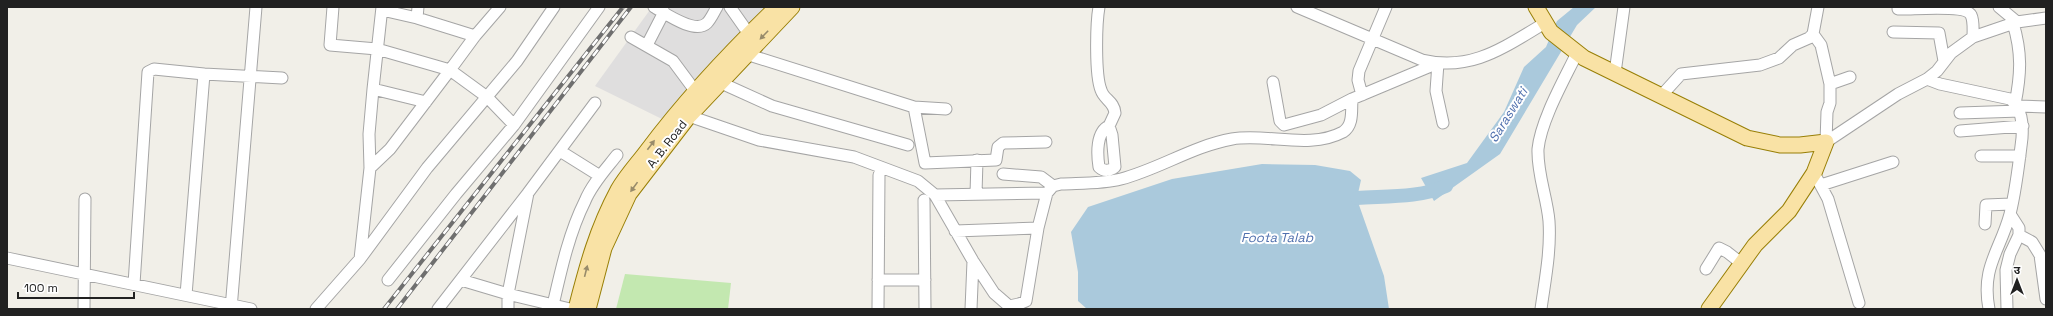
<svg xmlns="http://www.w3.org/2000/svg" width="2053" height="316" viewBox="0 0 2053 316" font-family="'Space Grotesk','Noto Sans Devanagari',sans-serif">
	<rect width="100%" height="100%" fill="#f1efe8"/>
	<!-- residential -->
	<path fill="#dfdede" d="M652 7H769L666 121 595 86Z"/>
	<!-- grass -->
	<path fill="#c3e8b0" d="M625 274 731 283 728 309H616Z"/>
	<!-- water -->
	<path fill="#aac9dc" d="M1574 7H1596L1577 25 1500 154 1434 201 1421 178 1467 163 1504 112 1524 67 1546 47 1557 21Z
		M1262 164 1315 165 1350 171 1361 180 1357 198 1359 205 1384 276 1389 309H1087L1078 301V272L1071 232 1088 207 1172 179Z"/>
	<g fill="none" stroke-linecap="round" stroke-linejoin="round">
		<!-- river -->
		<path stroke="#aac9dc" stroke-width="14" d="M1357 198C1385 196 1420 198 1446 186"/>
		<!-- minor casing -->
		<g stroke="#a5a5a5" stroke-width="13">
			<path id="minor" d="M333 7 330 45 377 49 450 70 475 36 500 7
				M418 7 417 18 475 36
				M654 7C665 13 695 35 707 23 711 19 714 12 717 7
				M730 7 749 34
				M1099 7C1096 24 1095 75 1101 90 1104 100 1114 101 1115 113L1109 126 1112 135 1115 167C1110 171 1104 172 1099 167 1097 154 1096 132 1109 126
				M1297 7 1422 60C1472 72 1504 47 1545 23
				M1999 7 2017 22
				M1898 9C1910 10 1965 4 1971 15 1974 21 1973 31 1973 37
				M382 10 417 18
				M2013 23C2022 53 2021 74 2015 104
				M1893 32 1939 33 1944 61
				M1813 34 1821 45 1830 84V103L1827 112 1826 142
				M631 37 673 61 696 92
				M647 45 664 12
				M746 54 914 107 925 163 996 160 998 147 1003 143 1046 142
				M1615 73 1624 7
				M204 74 282 78
				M1927 79 1940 84 2010 99C2022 109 2023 123 2022 138 2019 163 2016 190 2010 214 2000 251 1981 267 1989 309
				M719 82 772 106 908 145
				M1273 82 1280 121 1284 125 1321 115 1352 99
				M1830 84 1850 77
				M373 89 382 7
				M1362 95 1358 80 1359 71 1386 7
				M1661 96 1681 74 1760 65 1779 58 1793 45 1809 38 1813 34 1818 7
				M2018 106 2046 107
				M914 107 946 109
				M1960 113 2020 111
				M689 116 759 140 854 157 918 181 935 195 973 261 994 293 1009 306 1019 304 1026 301 1038 228 1047 193 935 195
				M1960 131 2023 126
				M1826 142 1898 94 1927 79 1937 71 1951 53 1973 37 2017 22 2046 18
				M560 151 600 176
				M1981 156H2020
				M370 168 369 134 373 89 426 102
				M1814 173 1828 199 1859 303
				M1003 174 1041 177 1053 186
				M1821 185 1893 162
				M528 193 595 103
				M1047 193 1053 186 1061 184C1080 183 1102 184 1121 179 1159 169 1193 146 1232 139 1268 133 1309 150 1343 132 1354 125 1351 110 1352 99L1438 63 1436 91 1443 123
				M976 194 977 160
				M924 200 925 309
				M1985 224 1986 205 2011 204
				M955 231 1038 228
				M2019 235 2032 242 2040 255 2046 299
				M7 258 251 309
				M360 259 370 168 390 149 450 70 487 97 514 125 599 7
				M1706 269 1719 248 1727 252 1741 263
				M388 280 456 194 514 125
				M878 280H925
				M134 284 148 72 154 69 204 74 186 295
				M553 305C561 270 569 233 585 201 592 184 606 169 617 155
				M84 309 85 199
				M231 309 256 7
				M316 309 360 259 427 168 517 61 554 7
				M438 309 528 193 508 294 461 280
				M508 309V294L570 309
				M878 309 879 175
				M971 309 973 261
				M1541 309C1545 280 1551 251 1549 221 1547 197 1537 174 1538 149 1541 120 1564 80 1577 53
				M2007 309 2006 270 2010 254 2019 235V228L2010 214"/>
		</g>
		<!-- major casing -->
		<g stroke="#987f06" stroke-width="17">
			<path id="major" d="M1536 7 1551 32 1584 58 1747 138 1780 145H1800L1826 142 1814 173 1789 211 1755 245 1709 309
				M576 309C587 266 597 229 618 190 626 176 638 163 647 151 686 99 730 52 777 7
				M588 309 604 248 629 194 689 116 792 7"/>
		</g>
		<!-- minor -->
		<use href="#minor" stroke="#fff" stroke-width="11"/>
		<!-- major -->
		<use href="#major" stroke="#f9e2a5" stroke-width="15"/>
		<!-- rail casing -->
		<g stroke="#6f6f6f" stroke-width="4">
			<path id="rail" d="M384 309 623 7
				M397 309 631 7"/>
		</g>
		<!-- rail -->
		<use href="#rail" stroke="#fff" stroke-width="2.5" stroke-dasharray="8" stroke-linecap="butt"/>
	</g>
	<!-- one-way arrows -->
	<defs><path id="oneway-solid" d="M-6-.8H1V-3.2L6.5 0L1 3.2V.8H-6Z"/></defs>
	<g fill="#988b6a">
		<use href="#oneway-solid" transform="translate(764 35) rotate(134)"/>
		<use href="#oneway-solid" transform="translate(651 145) rotate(-53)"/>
		<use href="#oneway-solid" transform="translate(634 187) rotate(126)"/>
		<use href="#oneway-solid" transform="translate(586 271) rotate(-76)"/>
	</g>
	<g text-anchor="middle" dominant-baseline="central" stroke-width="4" stroke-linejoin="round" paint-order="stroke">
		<!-- street labels -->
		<g font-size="12" fill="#212121" stroke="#fff">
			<text transform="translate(667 144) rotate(-52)">A. B. Road</text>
		</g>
		<!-- water labels -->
		<g font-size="13" font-style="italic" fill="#5070ae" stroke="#fff">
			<text transform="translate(1508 115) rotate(-58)">Saraswati</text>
			<text x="1277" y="237">Foota Talab</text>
		</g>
	</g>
	<!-- border -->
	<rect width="2053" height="316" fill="none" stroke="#212121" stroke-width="16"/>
	<!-- north arrow -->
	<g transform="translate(2017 280)" stroke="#ffffff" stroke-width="3" paint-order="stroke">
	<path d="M0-3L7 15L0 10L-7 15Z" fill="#212121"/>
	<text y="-6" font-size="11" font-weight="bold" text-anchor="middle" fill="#212121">उ</text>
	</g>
	<!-- scale -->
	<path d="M18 292v6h116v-6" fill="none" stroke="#212121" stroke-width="2"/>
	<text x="24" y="292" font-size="12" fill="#212121" stroke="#ffffff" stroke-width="3" paint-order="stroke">100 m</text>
</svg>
